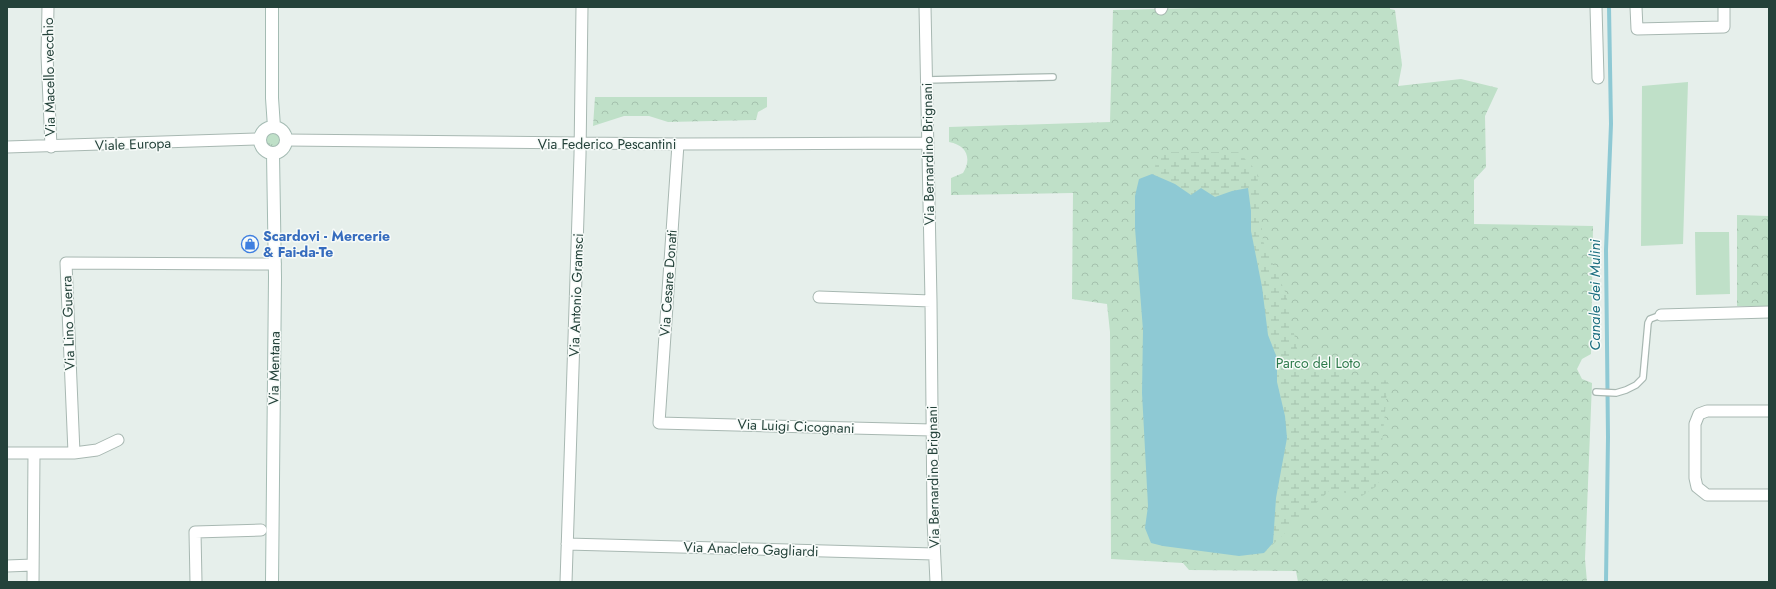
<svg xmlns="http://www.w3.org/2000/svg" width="1776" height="589" viewBox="0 0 1776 589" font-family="Jost,sans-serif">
	<defs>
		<pattern id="grass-tufts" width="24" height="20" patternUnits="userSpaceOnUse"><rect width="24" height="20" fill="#bfe0c8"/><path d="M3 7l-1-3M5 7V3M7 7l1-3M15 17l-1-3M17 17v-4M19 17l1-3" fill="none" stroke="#a4c1ad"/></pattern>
		<pattern id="forest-crowns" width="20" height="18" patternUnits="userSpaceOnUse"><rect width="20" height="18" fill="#bfe0c8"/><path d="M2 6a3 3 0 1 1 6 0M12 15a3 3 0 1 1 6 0" fill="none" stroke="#a4c1ad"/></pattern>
		<pattern id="wetland-marsh" width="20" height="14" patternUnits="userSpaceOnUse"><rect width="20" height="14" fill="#bfe0c8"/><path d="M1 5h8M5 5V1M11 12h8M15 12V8" fill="none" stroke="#a4c1ad"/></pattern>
	</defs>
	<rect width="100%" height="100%" fill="#e6efeb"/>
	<!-- grass -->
	<path fill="url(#grass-tufts)" d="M264 140a9 9 0 1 1 18 0a9 9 0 1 1-18 0Z"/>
	<!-- forest -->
	<path fill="url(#forest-crowns)" d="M1243 7H1390V9L1395 10 1402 65 1398 86 1461 79 1498 88 1485 116 1486 167 1474 180V224L1593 226 1591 354 1582 359 1577 369 1582 379 1592 383 1585 559 1587 582H1298L1296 571 1189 570 1183 563 1111 559 1110 332 1107 304 1072 299 1073 193 951 195V178L963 173C972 159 967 145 949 142V127L1110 122 1113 10Z
		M595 97H767V107L758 112 756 120 668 122 649 116H624L593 126Z
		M1737 215 1769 216V306H1737Z"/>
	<!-- wetland -->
	<path fill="url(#wetland-marsh)" d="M1161 152H1238L1257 171 1263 241 1286 294 1300 363 1343 365 1350 380 1388 381 1378 485 1362 496 1330 490 1264 553 1273 543 1276 498 1287 438 1277 382V358L1268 335 1262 287 1251 231V211L1232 191 1215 197 1191 195 1175 184 1152 174Z"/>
	<!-- pitch -->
	<path fill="#bfe0c8" d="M1688 82 1683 244 1641 246 1642 86Z
		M1695 232H1729L1730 294 1696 295Z"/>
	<!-- water -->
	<path fill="#8ec9d4" d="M1152 174 1175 184 1191 195 1201 188 1215 197 1232 191 1248 188 1251 211V231L1262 287 1268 335 1277 358V382L1285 416 1287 438 1276 498 1273 543 1264 553 1239 556 1163 546 1151 543 1145 528 1148 506 1142 393 1143 330 1135 228V196L1139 179Z"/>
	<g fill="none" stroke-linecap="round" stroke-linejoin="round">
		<!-- stream -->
		<path stroke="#8ec9d4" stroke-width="4" d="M1606 582 1608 437 1606 250 1611 124 1609 7"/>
		<!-- lane casing -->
		<g stroke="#a8b8b2" stroke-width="8">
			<path id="lane" d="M926 80 1053 77
				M1596 392 1616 393 1626 390 1636 385 1643 378 1648 323 1650 319 1661 315"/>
		</g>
		<!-- street casing -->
		<g stroke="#a8b8b2" stroke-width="13">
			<path id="street" d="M48 7 47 55 51 147
				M925 7 931 301 933 520 936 582
				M1596 7 1598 78
				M1636 7 1637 29 1724 27V7
				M1161 9 1162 7
				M286 140 678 144 927 143
				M678 144 659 423 932 430
				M7 147 259 139
				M819 297 931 301
				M1661 315 1769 312
				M1769 411H1707L1699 414 1695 424V478L1697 487 1707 495H1769
				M7 453H74L97 450 118 440
				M74 453 66 263 275 264
				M567 544 934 554
				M7 566 33 565
				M33 582 34 453
				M196 582 195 532 261 530
				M566 582 580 155 582 7"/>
		</g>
		<!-- secondary casing -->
		<g stroke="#a4bbb3" stroke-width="14">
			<path id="secondary" d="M272 7V98L274 127
				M260 140a13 13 0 1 1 26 0a13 13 0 1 1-26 0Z
				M272 582 275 277 273 154"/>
		</g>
		<!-- lane -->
		<use href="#lane" stroke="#fff" stroke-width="5.5"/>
		<!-- street -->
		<use href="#street" stroke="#fff" stroke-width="11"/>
		<!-- secondary -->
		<use href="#secondary" stroke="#fff" stroke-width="12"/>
	</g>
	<!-- icons -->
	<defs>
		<g id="shop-ring" transform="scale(0.9)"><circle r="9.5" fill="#f7fbf9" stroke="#3f7fe0" stroke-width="1.5"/><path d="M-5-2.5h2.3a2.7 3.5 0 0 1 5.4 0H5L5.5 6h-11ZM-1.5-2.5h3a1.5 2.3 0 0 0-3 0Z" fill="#3f7fe0"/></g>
	</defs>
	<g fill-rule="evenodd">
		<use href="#shop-ring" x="250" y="244"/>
	</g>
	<g text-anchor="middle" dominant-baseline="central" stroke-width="3" stroke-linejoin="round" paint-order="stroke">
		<!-- street labels -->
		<g font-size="14" fill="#24423a" stroke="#f7fbf9">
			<text transform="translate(49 77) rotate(-91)">Via Macello vecchio</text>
			<text transform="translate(133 144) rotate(-2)">Viale Europa</text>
			<text x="607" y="144">Via Federico Pescantini</text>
			<text transform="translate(928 154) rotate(-91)">Via Bernardino Brignani</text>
			<text transform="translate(668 283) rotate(-86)">Via Cesare Donati</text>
			<text transform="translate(576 295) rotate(-88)">Via Antonio Gramsci</text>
			<text transform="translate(68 323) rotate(-92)">Via Lino Guerra</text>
			<text transform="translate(274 368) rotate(-89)">Via Mentana</text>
			<text transform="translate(796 426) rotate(2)">Via Luigi Cicognani</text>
			<text transform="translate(933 477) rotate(-91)">Via Bernardino Brignani</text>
			<text transform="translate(751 549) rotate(2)">Via Anacleto Gagliardi</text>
		</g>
		<!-- shop labels -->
		<g font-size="14" font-weight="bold" fill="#366cbe" stroke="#f7fbf9" text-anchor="start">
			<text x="263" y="236">Scardovi - Mercerie<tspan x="263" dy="16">&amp; Fai-da-Te</tspan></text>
		</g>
		<!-- park labels -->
		<g font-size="14" fill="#2d7a4b" stroke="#f7fbf9">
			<text x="1318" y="363">Parco del Loto</text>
		</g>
		<!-- water labels -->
		<g font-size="15" font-style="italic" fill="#1c6f80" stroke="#f7fbf9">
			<text transform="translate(1595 295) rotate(-90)">Canale dei Mulini</text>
		</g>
	</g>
	<!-- border -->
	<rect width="1776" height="589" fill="none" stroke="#24423a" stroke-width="16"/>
</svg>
